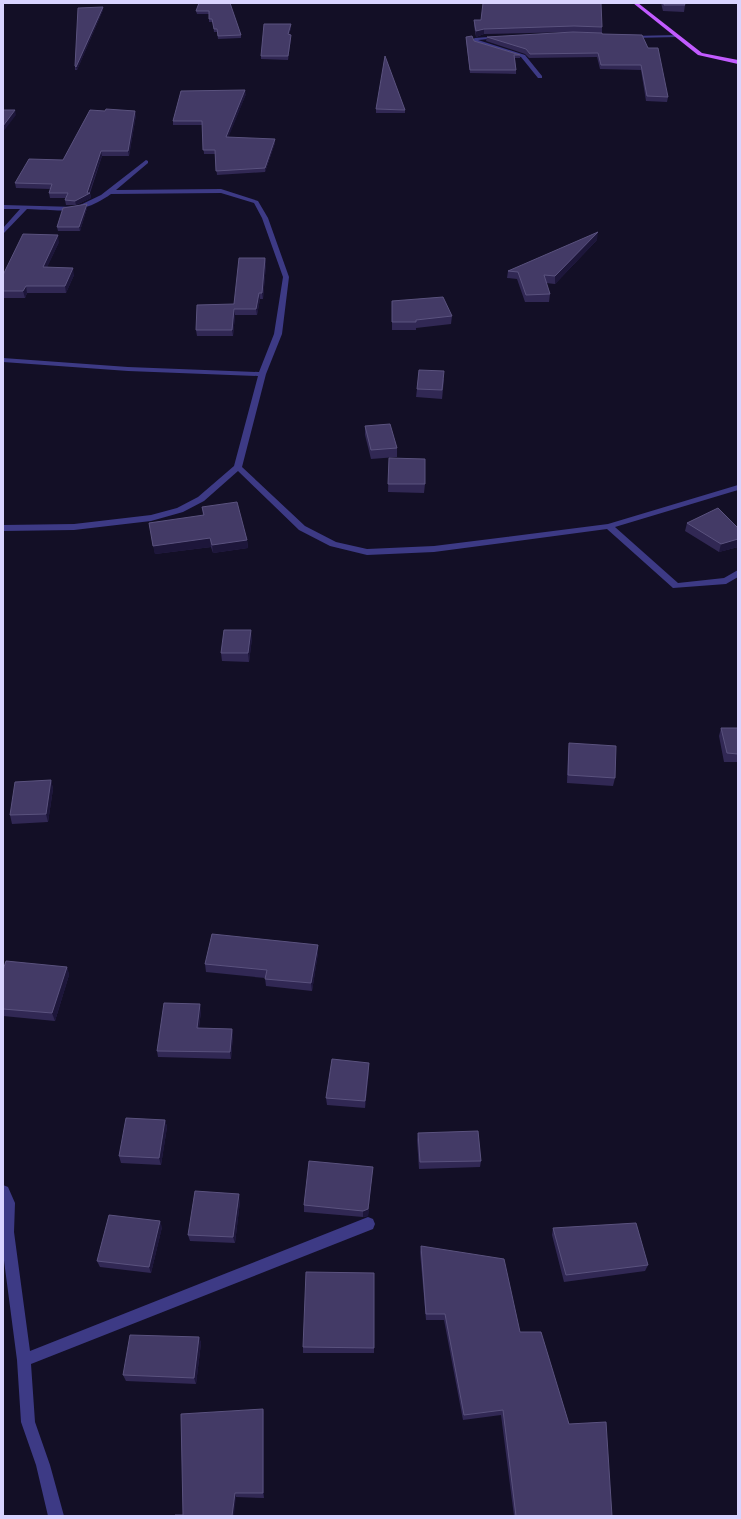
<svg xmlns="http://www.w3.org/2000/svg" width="741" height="1519" viewBox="0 0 741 1519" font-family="'Work Sans',sans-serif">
	<rect width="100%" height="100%" fill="#130f26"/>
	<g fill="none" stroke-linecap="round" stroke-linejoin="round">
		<!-- minor -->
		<path fill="#3d3a85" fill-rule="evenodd" d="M677 35 679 37 631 38 629 37 631 36Z
			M501 36 499 38 478 40 525 55 542 76V78H538L521 57 474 43 473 39 475 38Z
			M146 160 148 161V163L116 190 221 189 258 201 268 218 289 277 282 334 266 374 242 467 305 526 336 542 367 549 434 546 608 524 738 485V490L615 527 678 583 724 578 738 570V577L726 584 673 588 607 529 434 552 367 555 330 546 299 530 238 471 204 501 183 512 151 521 74 530 3 531V525L74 524 151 515 177 508 198 497 234 466 258 376 128 371 3 362V358L128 367 259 372 274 334 283 277 262 218 254 203 221 193 111 194C80 216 63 210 27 209L3 234V228L20 209H3V205L76 207 101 195Z
			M3 1185 8 1187 15 1203 14 1232 30 1351 368 1217 373 1219 375 1224 373 1229 31 1364 35 1422 50 1465 64 1516H48L36 1465 21 1422 17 1360 3 1253Z"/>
		<!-- major -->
		<path fill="#c25bff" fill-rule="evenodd" d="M633 3H638L702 53 738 60V64L698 55Z"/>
	</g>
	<!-- wall -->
	<path fill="#312854" d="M199 3 241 35V38L218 39 217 32H214L213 22H209V14H197L196 11Z
		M661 3H684L685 5 684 12 663 11Z
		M103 7V10L77 70H75V66Z
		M474 20 602 27V33L573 32 484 34 476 37 474 26Z
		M291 28 289 34 291 38 288 60 261 59V56Z
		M602 34 642 35 668 97 667 102 646 101 641 70 600 69 597 57 529 58 525 54 486 41 487 37Z
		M466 37 474 41 520 55V58H515L516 70V74L470 73 466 40Z
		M246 94 228 137 275 143 265 172 217 175 215 154H204L202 125H173V121Z
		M376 109 405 110V113H376Z
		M136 115 129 156H102L90 193 91 198 76 205H66L65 200 66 198H50L49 193 50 189 16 188 15 183 63 160Z
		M87 208 80 231H58L57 227Z
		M597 240 555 284 546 283 550 294 549 302H525L517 279 507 278 508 271Z
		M59 242 47 267 74 275 66 293H27L25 298H3V275Z
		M265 258 266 264 263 299H260L257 315H235L233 336H197L196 330 234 304Z
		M392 301 452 316 451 324 416 328V330H392Z
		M444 379 442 399 416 397 417 389Z
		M365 426 397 448V457L371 459 365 435Z
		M389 458 425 484 424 493 388 492Z
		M202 507 247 540 248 548 213 553 211 547 155 554 149 523 203 516Z
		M687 523 738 528V547L719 552 685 531Z
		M252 638 249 662 222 661 221 653Z
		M721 728H738V762H724L719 736Z
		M569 743 615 778 613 786 567 783 568 752Z
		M51 780 53 789 48 822 12 824 10 815Z
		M318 953 312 991 266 986 265 978 206 972 205 964Z
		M67 967 69 975 55 1021 3 1016V970Z
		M201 1011 199 1028 232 1029 233 1035 231 1059 158 1057 157 1051Z
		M369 1070 365 1108 327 1105 326 1098Z
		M165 1120 167 1127 161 1165 121 1163 119 1156Z
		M418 1133 481 1161 480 1167 419 1169 417 1140Z
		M372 1174 368 1216 363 1217 304 1212V1205Z
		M240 1201 235 1243 190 1241 188 1235Z
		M162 1227 151 1273 100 1267 97 1261Z
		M553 1228 648 1265 645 1271 564 1282 552 1235Z
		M421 1246 520 1332 569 1424 612 1516H514L501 1415 463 1420 444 1320H426L420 1252Z
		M374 1273V1353H303V1347Z
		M199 1337 201 1343 196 1384 126 1381 123 1375Z
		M263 1409 264 1415V1498L236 1497 183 1515Z"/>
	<!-- shaded-wall -->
	<path fill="#1d163a" d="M103 7V10L77 70 76 67Z
		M291 24V28L288 38V34Z
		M484 29V34L476 37V31Z
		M291 35V38L288 60V56Z
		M245 90 246 94 227 141 226 137Z
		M15 110 16 115 3 132V126Z
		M135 111 136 115 129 156 128 151Z
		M275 139V143L265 172V168Z
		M101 151 102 156 89 193H90L91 198 76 205 75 201 87 193Z
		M87 204V208L80 231 79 227Z
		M598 232 597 240 555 284V276Z
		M58 235 59 242 44 274 43 267Z
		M265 258 266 264 263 299 262 293Z
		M73 268 74 275 66 293 65 286Z
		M26 286 27 293 25 298 23 291Z
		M259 293 260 299 257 315 256 309Z
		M234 309 235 315 233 336 232 330Z
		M210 538 211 547 155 554 153 546Z
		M738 539V547L719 552 721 544Z
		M247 540 248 548 213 553 212 545Z
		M251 630 252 638 249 662 248 653Z
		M51 780 53 789 48 822 46 814Z
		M318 945V953L312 991 311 983Z
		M67 967 69 975 55 1021 52 1013Z
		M200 1004 201 1011 198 1034 197 1028Z
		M232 1029 233 1035 231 1059 230 1052Z
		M369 1063V1070L365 1108V1101Z
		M165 1120 167 1127 161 1165 159 1158Z
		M373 1167 372 1174 368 1216 363 1217V1211Z
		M239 1194 240 1201 235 1243 233 1237Z
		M160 1221 162 1227 151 1273 149 1267Z
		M199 1337 201 1343 196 1384 194 1378Z
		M263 1409 264 1415V1498L263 1493Z
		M235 1493 236 1497 234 1516H232Z"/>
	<!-- building -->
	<path fill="#433a66" stroke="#5a527e" d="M199 3H230L241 35 218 36 217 29H214L212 19H209V11H196Z
		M483 3H601L602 27 574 26 484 29 476 31 474 20H481Z
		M664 3H684L685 5H664Z
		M103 7 76 67 75 66 78 8Z
		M264 24H291L288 34 291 35 288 56H261Z
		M573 32 602 33V34L642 35 648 48H658L668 97 647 96 641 65H601L598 53 530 54 526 49 487 37Z
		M472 36 474 41 520 55H514L516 70H470L466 37Z
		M385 56 405 110 376 109Z
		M245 90 226 137 275 139 265 168 216 171 215 150H203L202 121H173L181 91Z
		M106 109 135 111 128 151H101L87 193H90L75 201 65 200 68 193H49L52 184 15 183 29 159 63 160 90 110 105 111Z
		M3 110H15L3 126Z
		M87 204 79 227H57L63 208Z
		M598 232 555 276 544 275 550 294 526 295 518 272 508 271Z
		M23 234 58 235 43 267 73 268 65 286H26L23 291H3V275Z
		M239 258H265L262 293H259L256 309H234L232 330H196L197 305 234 304Z
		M443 297 452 316 416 320V322H392V301Z
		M419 370 444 371 442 390 417 389Z
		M390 424 397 448 371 450 365 426Z
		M389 458 425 459V484H388Z
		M237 502 247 540 212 545 210 538 153 546 149 523 204 515 202 507Z
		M718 508 738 528V539L721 544 687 523Z
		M224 630H251L248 653H221Z
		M721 728H738V754L727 753Z
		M569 743 616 746 615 778 568 775Z
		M51 780 46 814 10 815 15 782Z
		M212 934 318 945 311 983 265 979 267 970 205 964Z
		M6 961 67 967 52 1013 3 1009V970Z
		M164 1003 200 1004 197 1028 232 1029 230 1052 157 1051Z
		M332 1059 369 1063 365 1101 326 1098Z
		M126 1118 165 1120 159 1158 119 1156Z
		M478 1131 481 1161 420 1162 418 1133Z
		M309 1161 373 1167 368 1209 363 1211 304 1205Z
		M195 1191 239 1194 233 1237 188 1235Z
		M109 1215 160 1221 149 1267 97 1261Z
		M636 1223 648 1265 566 1275 553 1228Z
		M421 1246 504 1259 520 1332H541L569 1424 606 1422 612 1516H516L503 1410 464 1415 445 1314H426Z
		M306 1272 374 1273V1348L303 1347Z
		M130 1335 199 1337 194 1378 123 1375Z
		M263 1409V1493H235L232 1516H175V1515H183L181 1414Z"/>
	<!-- border -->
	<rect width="741" height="1519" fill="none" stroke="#d9d4ff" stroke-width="8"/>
</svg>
